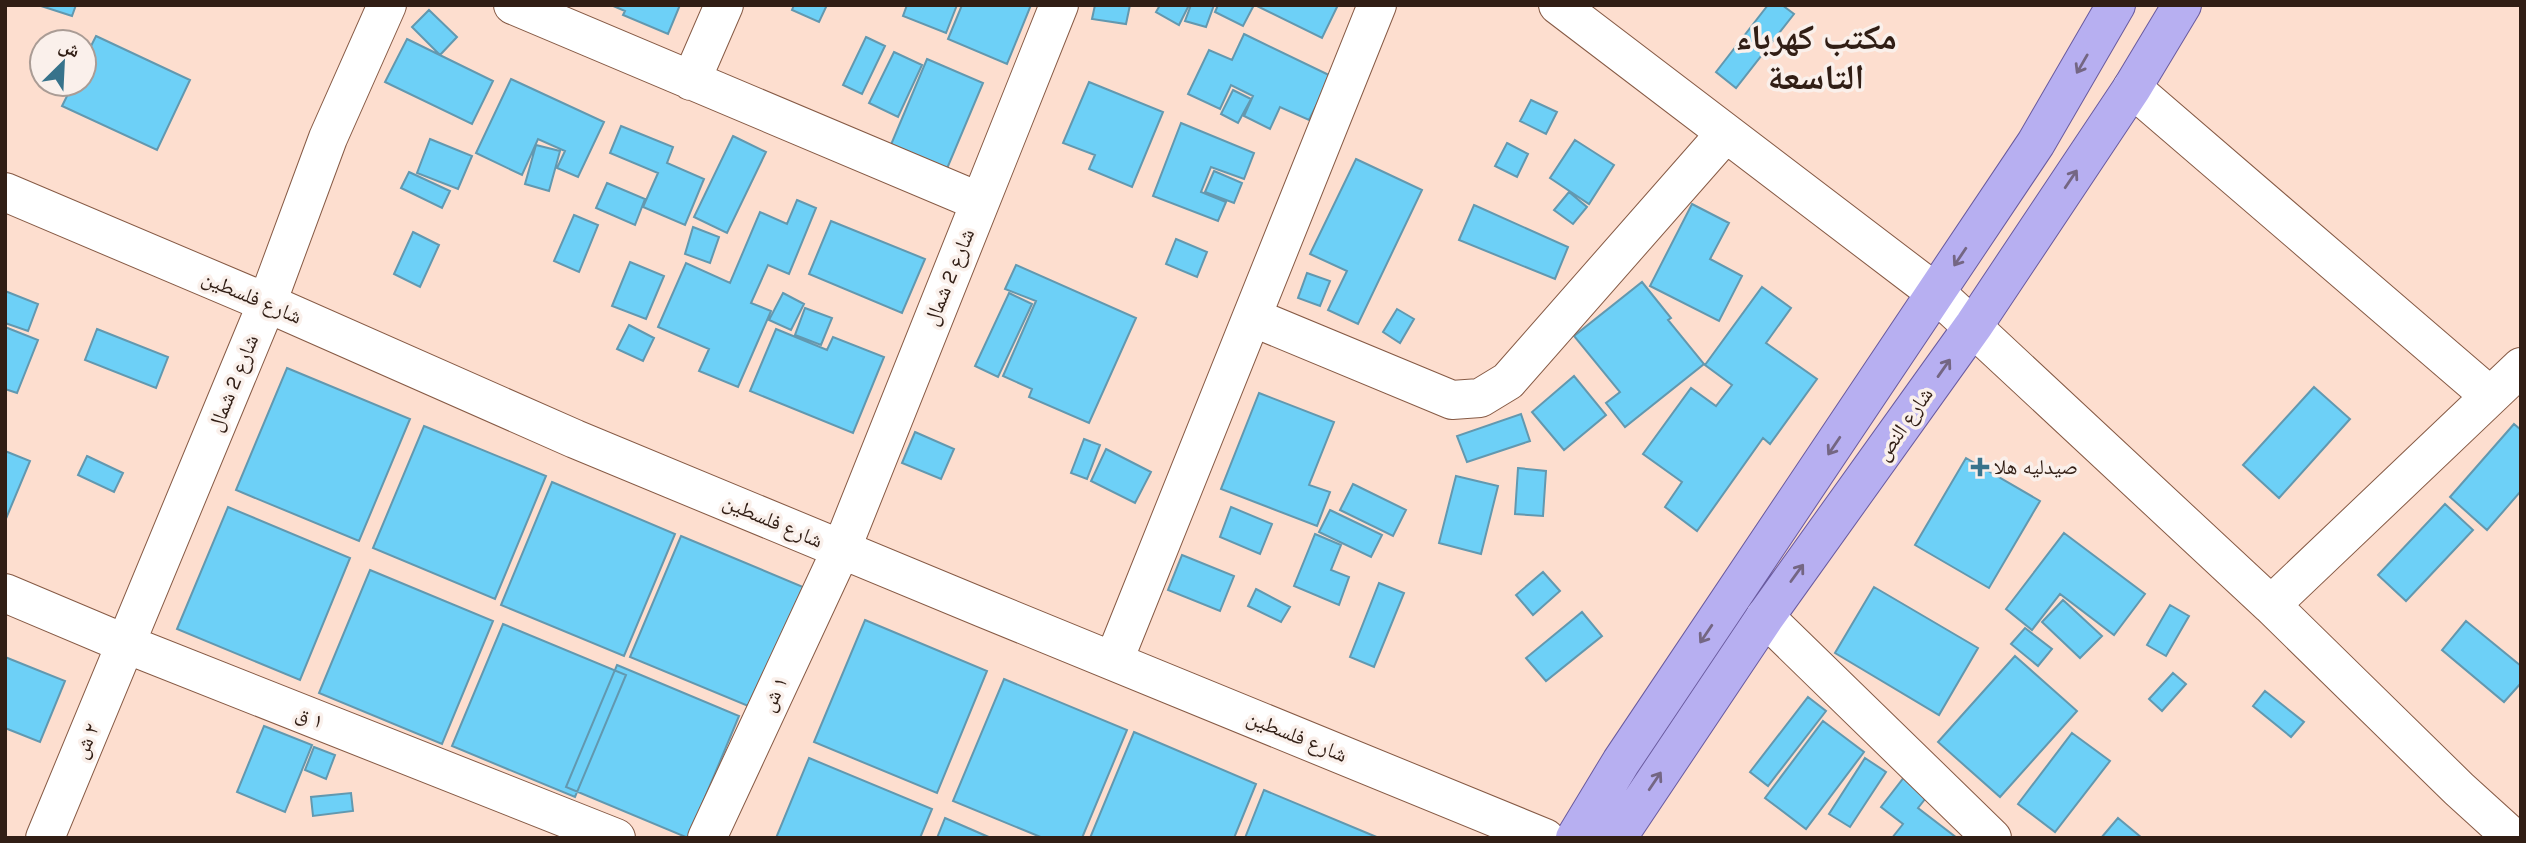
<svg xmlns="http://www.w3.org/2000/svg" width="2526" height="843" viewBox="0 0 2526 843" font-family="Karla,'Noto Naskh Arabic',sans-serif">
	<rect width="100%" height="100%" fill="#fddecf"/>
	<!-- building -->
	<path fill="#6dd0f7" stroke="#6298af" stroke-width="2" d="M38 5H76L72 16Z
		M611 5H680L668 34 623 15 625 11Z
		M794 5H827L819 22 792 10Z
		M907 5H957L946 33 903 16Z
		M962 5H1031L1007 64 948 39Z
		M1095 5H1130L1126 24 1092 19Z
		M1160 5H1189L1179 25 1156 12Z
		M1191 5H1214L1206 27 1185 21Z
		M1218 5H1254L1243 26 1215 12Z
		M1255 5H1338L1322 38Z
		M1768 5H1782L1794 14 1736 88 1716 72Z
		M429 10 457 37 440 55 412 27Z
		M1244 34 1331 76 1309 120 1280 107 1270 129 1244 116 1253 96 1231 85 1220 109 1188 94 1209 50 1232 60Z
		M96 36 190 80 157 150 62 106 73 84H84V60Z
		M866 37 885 46 862 94 843 85Z
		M407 39 493 81 472 124 385 82Z
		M894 52 922 65 898 117 869 103Z
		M927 59 983 83 946 171 890 147Z
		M511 79 604 122 578 177 557 168 565 151 538 139 522 175 476 153Z
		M1089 82 1163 112 1132 187 1089 169 1095 155 1063 143Z
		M1233 90 1251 99 1238 123 1221 114Z
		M1531 100 1557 112 1546 134 1520 121Z
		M1181 123 1254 153 1244 179 1211 167 1201 192 1226 202 1218 221 1153 196Z
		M621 126 673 147 667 163 704 179 685 225 643 207 658 173 610 153Z
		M733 136 766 152 727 233 694 217Z
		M430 139 472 156 458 189 417 173Z
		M1575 140 1614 165 1589 204 1550 178Z
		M1507 143 1528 154 1517 177 1495 166Z
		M536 145 560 151 549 191 525 184Z
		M1356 159 1422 190 1358 324 1328 310 1347 271 1310 254Z
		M1214 171 1242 183 1234 203 1205 192Z
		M409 172 450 191 442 208 401 188Z
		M607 183 645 199 635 225 596 208Z
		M1569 192 1587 207 1573 224 1554 210Z
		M797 200 816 208 789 274 768 265 751 303 771 311 738 387 699 371 709 349 658 327 686 263 730 283 760 212 787 224Z
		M1692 204 1729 223 1710 259 1742 276 1719 321 1650 286Z
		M1474 205 1568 247 1555 279 1459 240Z
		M574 215 598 225 579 272 554 261Z
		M831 221 925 259 902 313 809 274Z
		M693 227 719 237 710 263 685 254Z
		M413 232 439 245 420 287 394 274Z
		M1176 239 1207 252 1197 277 1166 264Z
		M630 262 664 276 646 319 612 306Z
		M1016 265 1136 318 1089 423 1029 397 1032 389 1003 376 1036 301 1005 289Z
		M1307 273 1330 281 1320 306 1298 298Z
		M1642 282 1671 318 1668 320 1704 364 1625 427 1606 403 1620 392 1574 336Z
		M1762 287 1791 308 1766 343 1817 379 1770 444 1763 438 1697 531 1665 507 1682 482 1643 454 1691 388 1716 406 1732 385 1705 365Z
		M5 291 38 304 28 331 5 323Z
		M783 293 804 304 791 330 769 320Z
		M1009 293 1032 304 998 377 975 366Z
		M805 308 832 318 821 345 795 335Z
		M1397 309 1414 319 1400 343 1383 332Z
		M629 325 654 338 643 361 617 349Z
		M5 327 38 340 17 393 5 389Z
		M97 329 168 357 156 388 85 360Z
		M776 329 827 350 833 337 884 357 853 433 750 391Z
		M287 368 410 419 359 541 236 490Z
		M1574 376 1606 415 1564 450 1532 412Z
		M2314 387 2350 419 2279 498 2243 465Z
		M1259 393 1334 422 1309 485 1330 492 1317 526 1221 489Z
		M1521 414 1530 441 1467 462 1457 436Z
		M2514 424 2521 430V491L2487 530 2450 497Z
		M424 426 546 476 495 599 373 548Z
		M915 432 954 449 941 479 902 463Z
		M1084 439 1100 445 1087 479 1071 473Z
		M1106 449 1151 472 1135 503 1091 481Z
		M5 451 30 461 5 521Z
		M87 456 123 473 114 492 78 475Z
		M1966 458 2040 501 1989 588 1915 545Z
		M1518 468 1546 471 1543 516 1515 514Z
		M1456 476 1498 486 1481 554 1439 543Z
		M552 482 675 534 624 656 501 605Z
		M1353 484 1406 510 1393 536 1340 510Z
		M2445 504 2473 530 2406 601 2378 575Z
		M228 507 350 558 300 680 177 629Z
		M1231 507 1272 524 1260 554 1220 537Z
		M1330 510 1382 535 1371 557 1319 532Z
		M2064 533 2145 594 2114 635 2060 594 2032 630 2006 609Z
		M1315 534 1341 545 1331 570 1349 577 1339 605 1294 586Z
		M681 536 803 587 753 708 630 657Z
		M1182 555 1234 576 1220 611 1168 590Z
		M370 570 493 621 442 744 319 693Z
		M1543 572 1560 591 1533 615 1516 595Z
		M1379 583 1404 593 1374 667 1350 657Z
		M1874 587 1978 648 1939 715 1835 653Z
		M1256 589 1290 607 1281 622 1248 606Z
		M2063 600 2102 636 2080 658 2042 622Z
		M2170 605 2189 616 2166 656 2147 645Z
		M1582 612 1602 636 1546 681 1526 658Z
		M865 620 987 671 937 793 814 742Z
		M2466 621 2521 666V683L2504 702 2442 650Z
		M503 624 626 675 575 797 452 746Z
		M2025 628 2052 649 2038 666 2011 644Z
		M2015 656 2077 711 2000 797 1938 742Z
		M5 657 65 681 40 742 5 728Z
		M617 665 739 716 688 838 566 787Z
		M2173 673 2186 684 2162 711 2149 699Z
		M1004 679 1127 730 1082 838H1043L953 801Z
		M2265 691 2304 722 2291 737 2253 706Z
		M1808 697 1826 711 1768 786 1750 772Z
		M1823 721 1864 752 1806 829 1765 798Z
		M264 726 312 745 285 812 237 792Z
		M1134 732 1256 784 1234 838H1090Z
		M2072 733 2110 761 2055 832 2018 804Z
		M314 747 335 755 326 779 305 770Z
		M809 758 932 809 920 838H776Z
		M1865 758 1886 772 1850 827 1829 814Z
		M1905 776 1929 794 1918 808 1957 838H1892L1903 824 1881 807Z
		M1264 790 1379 838H1245Z
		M351 793 353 811 313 816 311 797Z
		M945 818 991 838H937Z
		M2118 818 2142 838H2101Z"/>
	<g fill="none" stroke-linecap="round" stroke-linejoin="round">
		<!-- minor casing -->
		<g stroke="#865a45" stroke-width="40">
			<path id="minor" d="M513 5 980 202
				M1558 5 1936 293 2271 605 2459 789 2513 838
				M691 81 724 5
				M2132 88 2490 396
				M5 192 267 303 575 439 983 608 1545 838
				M1252 317 1452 400 1480 398 1508 381 1725 134
				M5 593 126 644 616 838
				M2271 605 2521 367
				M1765 617 1992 838
				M1114 660 1377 5
				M45 838 267 303 328 138 387 5
				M707 838 841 550 1059 5"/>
		</g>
		<!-- major casing -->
		<g stroke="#695a9e" stroke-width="40">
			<path id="major" d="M1575 838 1621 762 2036 143 2116 5
				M1617 838 1765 617 1974 325 2132 88 2182 5"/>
		</g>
		<!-- minor -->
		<use href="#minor" stroke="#fff" stroke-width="38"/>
		<!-- major -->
		<use href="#major" stroke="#b7aff1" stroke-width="38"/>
	</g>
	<!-- one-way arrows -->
	<defs><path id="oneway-shaft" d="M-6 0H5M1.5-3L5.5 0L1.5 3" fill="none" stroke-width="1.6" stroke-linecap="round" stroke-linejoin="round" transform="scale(1.75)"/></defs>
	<g stroke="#746683">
		<use href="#oneway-shaft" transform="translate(2082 64) rotate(120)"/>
		<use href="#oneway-shaft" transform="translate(2071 179) rotate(-56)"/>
		<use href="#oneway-shaft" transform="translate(1960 257) rotate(124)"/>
		<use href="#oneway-shaft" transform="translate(1944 368) rotate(-55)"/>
		<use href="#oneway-shaft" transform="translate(1834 446) rotate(124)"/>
		<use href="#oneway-shaft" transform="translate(1797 573) rotate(-54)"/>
		<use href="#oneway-shaft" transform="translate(1706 634) rotate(124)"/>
		<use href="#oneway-shaft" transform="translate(1655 781) rotate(-56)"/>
	</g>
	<!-- markers -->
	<path fill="#37738b" stroke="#faf0eb" stroke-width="2.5" d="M1976.5 456.5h7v7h7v7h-7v7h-7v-7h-7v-7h7z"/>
	<g text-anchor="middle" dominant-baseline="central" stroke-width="7" stroke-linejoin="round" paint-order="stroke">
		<!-- street labels -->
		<g font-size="21" fill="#311e15" stroke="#faf0eb">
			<text transform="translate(949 277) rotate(-68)">شارع 2 شمال</text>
			<text transform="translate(252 297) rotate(23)">شارع فلسطين</text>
			<text transform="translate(233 383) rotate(-68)">شارع 2 شمال</text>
			<text transform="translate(1904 424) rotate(-55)">شارع النص</text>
			<text transform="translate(773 521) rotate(23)">شارع فلسطين</text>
			<text transform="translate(774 694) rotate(-65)">١ ش</text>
			<text transform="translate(310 717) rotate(22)">١ ق</text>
			<text transform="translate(1297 736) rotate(22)">شارع فلسطين</text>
			<text transform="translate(86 741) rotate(-67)">٢ ش</text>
		</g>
		<!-- poi labels -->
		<g font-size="21" fill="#311e15" stroke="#faf0eb" text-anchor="start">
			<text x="1994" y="467">صيدليه هلا</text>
		</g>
		<!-- town labels -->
		<g font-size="35" font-weight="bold" fill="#311e15" stroke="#faf0eb">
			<text x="1816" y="37">مكتب كهرباء<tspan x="1816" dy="40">التاسعة</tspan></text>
		</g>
	</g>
	<!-- border -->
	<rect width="2526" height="843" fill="none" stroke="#311e15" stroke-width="14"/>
	<!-- north arrow -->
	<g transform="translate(63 63) rotate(24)"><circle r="33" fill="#faf0eb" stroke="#aa9c95" stroke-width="2"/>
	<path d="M0-5L12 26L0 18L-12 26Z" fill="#37738b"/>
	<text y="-10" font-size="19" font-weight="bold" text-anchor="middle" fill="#311e15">ش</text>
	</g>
</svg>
